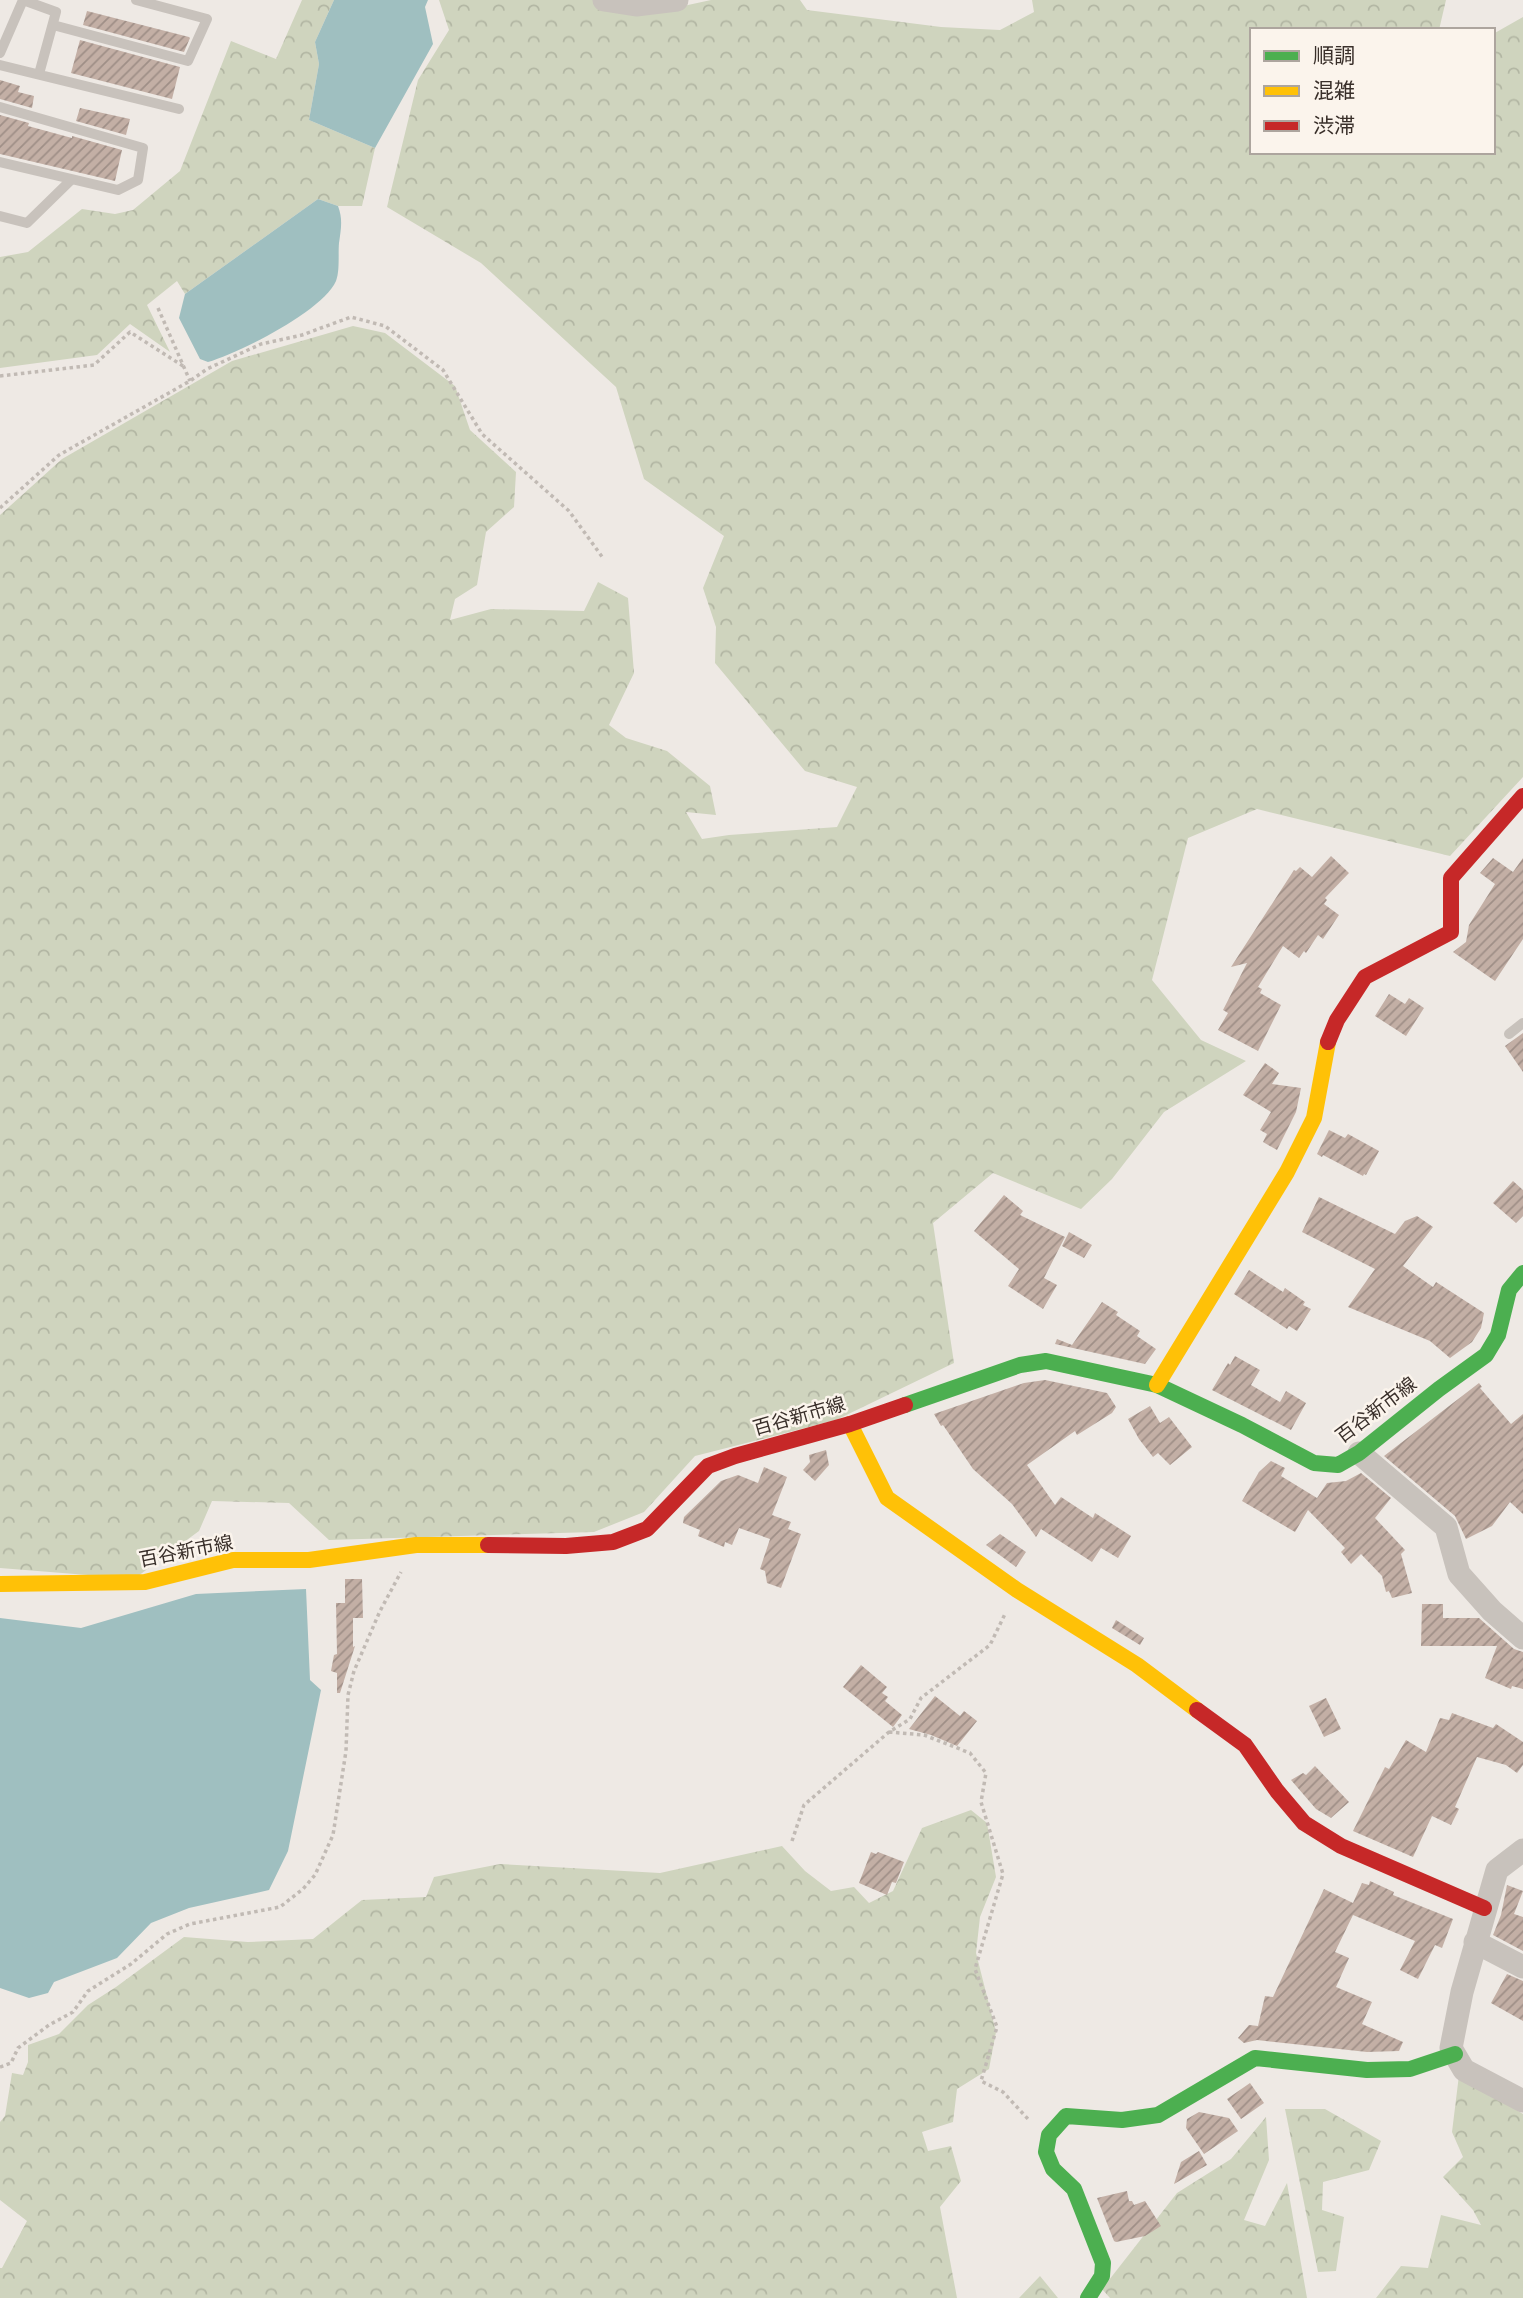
<svg xmlns="http://www.w3.org/2000/svg" width="1523" height="2298" viewBox="0 0 1523 2298" font-family="Helvetica,'Noto Sans JP',sans-serif">
	<defs>
		<pattern id="forest-crowns" width="20" height="18" patternUnits="userSpaceOnUse" patternTransform="scale(1.75)"><rect width="20" height="18" fill="#cfd4be"/><path d="M2 6a3 3 0 1 1 6 0M12 15a3 3 0 1 1 6 0" fill="none" stroke="#b2b6a3"/></pattern>
		<pattern id="building-hatch" width="6" height="6" patternUnits="userSpaceOnUse" patternTransform="scale(1.75)"><rect width="6" height="6" fill="#c3afa5"/><path d="M-1 1l2-2M0 6l6-6M5 7l2-2" fill="none" stroke="#9f8f87"/></pattern>
	</defs>
	<rect width="100%" height="100%" fill="#eee9e4"/>
	<!-- forest -->
	<path fill="url(#forest-crowns)" d="M302 0H334L315 42 319 64 309 120 375 148 362 206H338L318 199 185 294 177 281 147 305 170 352 130 324 97 355 0 368V257L28 252 82 209 115 214 133 210 180 171 231 41 276 59Z
		M439 0H617L665 10 711 0H800L807 10 941 27 1000 30 1034 12 1032 0H1446L1439 30H1252V152H1493V34L1523 17V777L1450 856 1257 809 1188 838 1152 980 1201 1040 1246 1061 1164 1112 1112 1179 1081 1209 993 1173 933 1223 954 1363 836 1420 695 1456 644 1512 594 1532 329 1540 289 1503 212 1501 199 1531 138 1576H100L0 1568V515L62 459 232 361 353 326 385 333 455 386 470 430 516 472 514 507 486 532 477 585 455 599 450 620 491 609 584 611 598 582 628 598 634 673 609 725 626 738 667 751 710 786 716 815 686 812 702 839 729 835 837 827 857 787 805 771 715 663 716 627 703 588 724 536 644 479 616 387 481 263 387 207 418 80 449 30Z
		M971 1810 987 1823 996 1877 980 1917 976 1953 996 2032 989 2069 957 2089 953 2122 922 2132 928 2151 951 2146 961 2181 940 2207 957 2298H0V2268H2L27 2221 0 2200V2122L5 2116 12 2073 23 2075 28 2062V2045L59 2034 88 2005 116 1987 184 1937 248 1942 313 1939 362 1900 426 1897 434 1877 500 1864 660 1873 782 1846 805 1871 831 1891 854 1887 869 1903 893 1891 922 1828Z
		M1459 2075 1523 2114V2298H1376L1401 2266 1428 2268 1441 2215 1481 2225 1473 2210 1443 2177 1463 2157 1452 2132Z
		M1285 2109H1325L1381 2141 1369 2170 1323 2182 1322 2210 1344 2217 1336 2271 1318 2272Z
		M1266 2117 1269 2160 1244 2220 1265 2226 1287 2183 1307 2298H1110L1102 2289 1177 2193 1231 2159Z
		M1040 2276 1058 2298H1019Z"/>
	<!-- water -->
	<path fill="#9fbfc0" d="M334 0H428L425 7 433 44 375 148 309 120 319 64 315 42Z
		M318 199 338 206C343 219 341 229 339 243 338 254 340 271 336 281 323 311 239 353 208 362L200 359 179 318 185 294Z
		M306 1589 310 1680 321 1690 288 1851 269 1890 189 1908 151 1923 117 1958 54 1982 48 1993 29 1998 0 1988V1618L81 1628 196 1594Z"/>
	<!-- building -->
	<path fill="url(#building-hatch)" d="M87 11 189 37 190 38 184 52 83 25Z
		M80 40 180 67 172 99 71 73Z
		M0 80 20 86 18 92 34 96 32 108 0 99Z
		M80 108 130 119 126 135 76 121Z
		M0 115 29 123 28 126 72 138V136L122 150 115 181 0 154Z
		M1331 856 1349 873 1325 898 1327 900 1324 904 1339 915 1323 939 1318 935 1306 953 1304 951 1299 958 1283 946 1258 987 1262 989 1260 993 1281 1005 1258 1051 1218 1030 1228 1013 1223 1010 1247 963 1231 967 1294 870 1296 871 1300 867 1312 877Z
		M1493 858 1513 872 1523 858V939L1495 981 1453 952 1466 942 1469 925 1495 884 1480 873Z
		M1389 994 1405 1004 1409 998 1424 1008 1406 1036 1375 1016Z
		M1523 1033V1072L1505 1046Z
		M1265 1063 1279 1073 1272 1084 1301 1088 1296 1112 1277 1150 1263 1142 1267 1134 1260 1130 1271 1112 1243 1095Z
		M1329 1130 1345 1138 1348 1134 1379 1151 1366 1175 1364 1174 1363 1176 1323 1155 1322 1157 1317 1154Z
		M1513 1181 1523 1190V1216L1516 1223 1493 1203Z
		M1004 1195 1023 1211 1020 1215 1065 1237 1044 1278 1057 1285 1043 1309 1008 1286 1019 1269 974 1231Z
		M1319 1197 1395 1234 1405 1221 1417 1216 1433 1227 1403 1266 1433 1287 1436 1282 1484 1313 1481 1328 1472 1342 1450 1358 1430 1341 1348 1307 1375 1269 1302 1232Z
		M1069 1232 1092 1245 1084 1258 1062 1246Z
		M1249 1270 1283 1292 1285 1288 1305 1302 1303 1305 1311 1309 1297 1331 1289 1326 1287 1329 1234 1294Z
		M1102 1302 1118 1312 1116 1315 1140 1331 1137 1336 1156 1349 1145 1364 1055 1344 1057 1339 1072 1345Z
		M1235 1356 1260 1370 1251 1385 1280 1402 1286 1391 1306 1403 1291 1430 1212 1390 1228 1363 1230 1365Z
		M1045 1380 1107 1393 1116 1407 1112 1413 1077 1435 1075 1431 1027 1465 1055 1505 1061 1497 1093 1518 1095 1513 1131 1536 1118 1558 1101 1548 1092 1562 1041 1529 1036 1537 1012 1504 973 1469 943 1425 941 1426 934 1414 1024 1383Z
		M1479 1383 1482 1387 1480 1388 1511 1424 1523 1414V1514L1510 1502 1492 1526 1466 1539 1455 1516 1384 1456Z
		M1150 1406 1160 1423 1169 1417 1192 1447 1170 1465 1158 1453 1153 1457 1139 1439 1128 1419Z
		M826 1450 829 1465 815 1481 803 1470 810 1462 809 1455Z
		M1271 1461 1285 1468 1281 1476 1317 1498 1327 1483 1346 1481 1361 1473 1391 1498 1375 1518 1405 1550 1401 1554 1412 1593 1392 1598 1389 1591 1386 1592 1382 1576 1361 1554 1351 1564 1341 1552 1345 1548 1308 1510 1295 1532 1242 1501 1259 1472Z
		M764 1467 787 1477 772 1515 791 1522 788 1529 801 1534 781 1588 767 1583 765 1571 760 1569 770 1539 739 1528 732 1545 725 1542 724 1547 698 1536 700 1530 683 1523 684 1517 721 1481 738 1475 758 1483Z
		M1000 1534 1026 1552 1016 1567 986 1545Z
		M345 1579H362L363 1618H353V1647L355 1646 340 1693H337V1673L331 1671 334 1655 337 1654 336 1603H345Z
		M1422 1604H1443V1618H1479L1514 1649 1523 1652V1689L1512 1686 1511 1689 1485 1678 1497 1646H1421Z
		M1116 1620 1144 1638 1140 1645 1112 1628Z
		M861 1665 887 1687 882 1693 888 1697 885 1701 902 1715 893 1727 843 1687Z
		M935 1696 960 1716 964 1711 977 1721 957 1746 931 1735 909 1729Z
		M1326 1698 1341 1729 1324 1737 1309 1706Z
		M1452 1713 1493 1728 1496 1724 1523 1742V1765L1517 1773 1506 1765 1477 1757 1455 1807 1459 1809 1451 1825 1432 1816 1413 1857 1353 1831 1385 1767 1389 1769 1406 1740 1426 1752 1440 1718 1449 1720Z
		M1315 1766 1349 1802 1331 1818 1316 1809 1291 1780 1303 1773 1306 1775Z
		M871 1852 876 1854 878 1852 904 1862 896 1883 892 1882 887 1895 859 1883Z
		M1370 1881 1394 1892 1393 1895 1453 1919 1442 1948 1435 1945 1418 1979 1400 1970 1415 1941 1353 1915 1335 1952 1349 1958 1336 1987 1372 2002 1362 2024 1403 2042 1399 2051 1367 2052 1257 2040 1244 2043 1238 2038 1249 2025 1258 2026 1265 1996 1273 1997 1324 1889 1353 1903 1362 1883 1369 1885Z
		M1507 1885 1523 1891 1514 1914 1523 1917V1951L1493 1935 1501 1915Z
		M1507 1974 1523 1981V2021L1491 2003Z
		M1250 2083 1264 2103 1241 2119 1227 2099Z
		M1199 2112 1229 2118 1238 2131 1204 2154 1186 2128 1187 2119Z
		M1199 2151 1207 2165 1174 2184 1181 2162Z
		M1127 2191 1129 2201H1132L1134 2205 1145 2201 1161 2226 1145 2236 1116 2242 1114 2241 1097 2198Z"/>
	<g fill="none" stroke-linecap="round" stroke-linejoin="round">
		<!-- path -->
		<path stroke="#c1bab4" stroke-width="3.5" stroke-dasharray="3.5 3.5" stroke-linecap="butt" d="M158 308 190 381
			M0 376 94 365 130 332 183 366
			M0 508 59 455 190 381 207 369 261 344 302 335 351 317 385 326 443 370 482 434 569 511 603 558
			M889 1732 924 1735 970 1753 986 1773 981 1802 1003 1874 975 1969 997 2027 981 2081 1003 2092 1028 2119
			M792 1841 804 1805 889 1732 910 1719 921 1698 990 1645 1005 1614
			M0 2067 11 2063 18 2048 49 2025 73 2012 88 1991 131 1964 167 1934 190 1924 280 1907 303 1889 315 1875 333 1835 346 1751 348 1695 354 1671 380 1611 401 1572"/>
		<!-- lane -->
		<path stroke="#c8c2bc" stroke-width="10" d="M23 0 56 12 39 74
			M53 25 188 61 207 19 136 0
			M0 53 23 0
			M0 65 179 109
			M0 107 143 148 138 180 118 190 0 162
			M0 216 27 223 71 180
			M1509 1034 1523 1023"/>
		<!-- street -->
		<path stroke="#c8c2bc" stroke-width="23" d="M604 0 636 5 677 0
			M1359 1453 1446 1527 1459 1574 1492 1611 1523 1638
			M1523 1850 1497 1870 1462 1992 1451 2048 1464 2070 1523 2101
			M1475 1942 1523 1967"/>
		<!-- fast -->
		<path stroke="#4caf50" stroke-width="16" d="M905 1405 1020 1365 1046 1361 1157 1385 1242 1425 1314 1463 1338 1465 1359 1453 1439 1389 1486 1355 1498 1335 1509 1290 1523 1273
			M1088 2298 1102 2276 1103 2263 1074 2189 1053 2169 1046 2152 1049 2135 1066 2116 1122 2120 1158 2115 1255 2058 1367 2070 1410 2069 1455 2054"/>
		<!-- slow -->
		<path stroke="#ffc107" stroke-width="16" d="M1157 1385 1287 1172 1314 1118 1328 1042
			M850 1424 887 1498 1017 1590 1137 1665 1197 1710
			M0 1584 145 1582 233 1560H309L416 1545H488"/>
		<!-- jam -->
		<path stroke="#c62828" stroke-width="16" d="M1328 1042 1337 1020 1365 977 1451 932V878L1523 796
			M488 1545 566 1546 613 1542 647 1529 708 1466 735 1456 850 1424 905 1405
			M1197 1710 1245 1745 1277 1791 1304 1823 1341 1846 1484 1908"/>
	</g>
	<g text-anchor="middle" dominant-baseline="central" stroke-width="5" stroke-linejoin="round" paint-order="stroke">
		<!-- street labels -->
		<g font-size="19" fill="#392f2a" stroke="#fbf4ec">
			<text transform="translate(1376 1410) rotate(-37)">百谷新市線</text>
			<text transform="translate(799 1416) rotate(-16)">百谷新市線</text>
			<text transform="translate(186 1551) rotate(-11)">百谷新市線</text>
		</g>
	</g>
	<!-- legend -->
	<rect x="1250" y="28" width="245" height="126" fill="#fbf4ec" stroke="#ada59e" stroke-width="2"/>
	<rect x="1264" y="51" width="35" height="10" fill="#4caf50" stroke="#ada59e" stroke-width="2"/>
	<text x="1313" y="63" font-size="21" fill="#392f2a">順調</text>
	<rect x="1264" y="86" width="35" height="10" fill="#ffc107" stroke="#ada59e" stroke-width="2"/>
	<text x="1313" y="98" font-size="21" fill="#392f2a">混雑</text>
	<rect x="1264" y="121" width="35" height="10" fill="#c62828" stroke="#ada59e" stroke-width="2"/>
	<text x="1313" y="133" font-size="21" fill="#392f2a">渋滞</text>
</svg>
